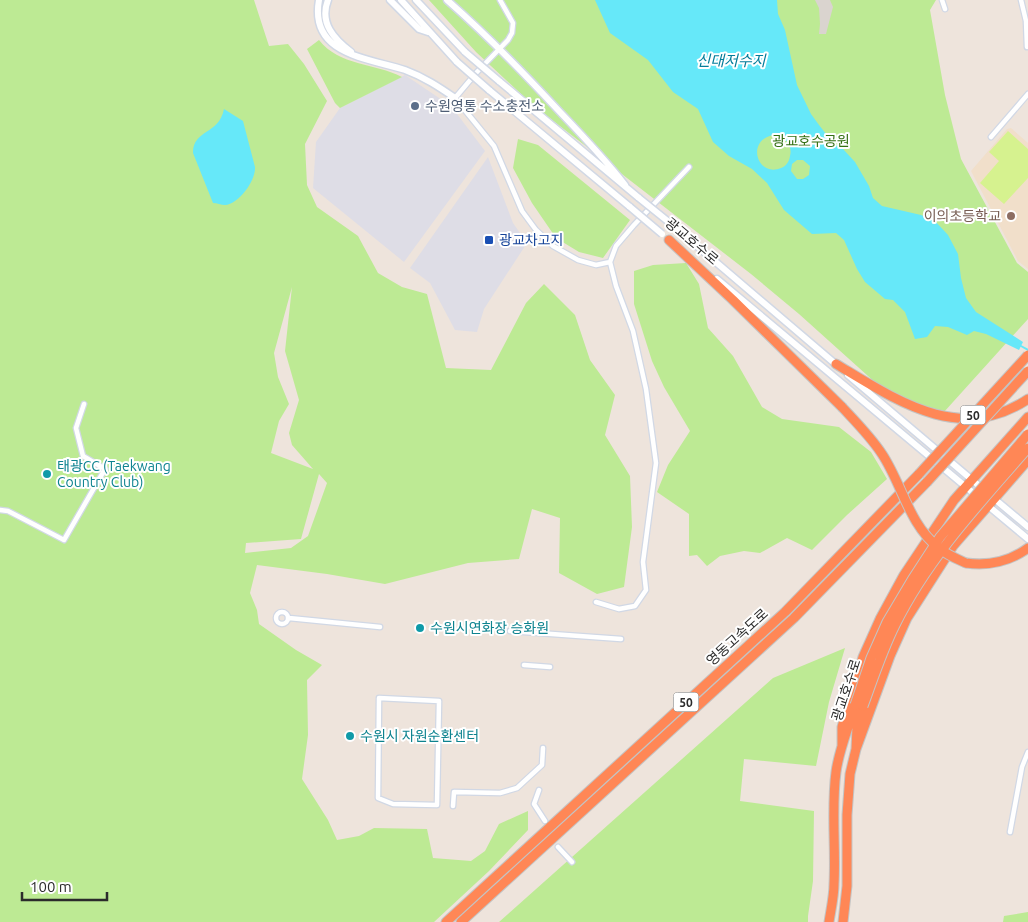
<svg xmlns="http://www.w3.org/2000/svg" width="1028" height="922" viewBox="0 0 1028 922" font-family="Ubuntu,'Noto Sans KR',sans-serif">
	<rect width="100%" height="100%" fill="#eee4dc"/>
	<!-- industrial -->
	<path fill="#dedde6" d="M405 75 451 106 485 151 404 262 313 188 316 142 340 108Z
		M488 157 513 223 527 243 484 309 477 332 455 330 430 283 410 268Z"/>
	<!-- education -->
	<path fill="#f1dfca" d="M1011 128 1028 143V269L1018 261 971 171 1007 129Z"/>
	<!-- green -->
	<path fill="#bdea94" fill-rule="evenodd" d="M0 0H254L269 46 288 44 304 64 327 101 305 144 307 185 317 207 358 236 378 273 402 287 427 294 446 368 491 370 526 303 544 284 575 315 590 360 615 395 605 435 630 476 632 527 624 587 597 594 559 573 560 518 532 509 519 559 468 563 385 584 327 574 257 565 250 593 257 610 259 624 296 650 322 665 307 680 308 735 302 779 328 820 337 840 359 836 374 828 427 829 433 858 471 861 485 851 499 824 528 811V830L489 871 434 922H0ZM292 287 285 351 299 400 289 433 292 445 313 469 271 453 279 421 289 404 278 377 274 353ZM319 474 327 483 308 536 291 548 245 553 246 543 301 539Z
		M429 0H936L930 10 945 95 961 159 1017 263 1028 272V319L944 412 919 406 878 385 799 314 751 274 534 106 476 52Z
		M319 40C339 66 375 63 402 77L340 108 335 103 307 49Z
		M518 139 538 145 630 220 603 258 579 252 556 238 532 203 513 168Z
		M686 263 699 284 708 328 733 356 762 407 782 419 839 427 871 452 887 479 847 515 812 550 787 538 760 553 744 551 720 556 707 566 697 555 689 556V514L657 492 668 465 690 431 664 387 652 361 634 304V271L653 265Z
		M845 648 829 702 816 766 744 759 740 801 814 811 813 881 808 916V922H499L773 678Z
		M1028 912V922H1003L1004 916Z"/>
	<!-- pitch -->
	<path fill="#d6f28f" d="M1008 131 1028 149V178L1004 204 980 183 999 161 989 152Z"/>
	<!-- plaza -->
	<path fill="#dad4cf" d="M815 0H830L833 7 826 34H819L820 24 819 8Z"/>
	<!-- water -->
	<path fill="#66e8f9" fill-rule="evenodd" d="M595 0H777L778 14 785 30 797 85 811 114 819 125 834 144 843 149 855 162 869 186 873 198 882 206 921 215 935 221 948 235 958 254 961 278 966 298 976 312 1023 342 1019 350 986 334 974 331 967 335 948 327 935 326 927 337 915 339 905 312 893 300 885 299 865 282 857 269 844 240 836 233 812 234 784 210 767 183 752 169 729 156 713 142 698 109 673 92 648 60 610 33ZM773 135C784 136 793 144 790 156 789 162 786 166 781 168 758 178 745 141 773 135ZM797 160H803L810 166 809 175 803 179H797L791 171 792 164Z
		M224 109 243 121 255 167C256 180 239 204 225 205 221 205 217 203 213 203L193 153C193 129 219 135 224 109Z"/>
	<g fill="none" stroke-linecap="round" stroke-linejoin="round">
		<!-- stream -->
		<path stroke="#66e8f9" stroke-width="2" d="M1021 346 1028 350"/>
		<!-- street casing -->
		<g stroke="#d1d8e5" stroke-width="7">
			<path id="street" d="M500 0 513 23 512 33 508 40 477 72 455 98 494 146 522 211 536 230 553 246 578 260 596 265 610 262
				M942 0 945 9
				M1021 0 1026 21 1027 47
				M991 137 1028 94
				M0 510 8 511 64 540 105 469 83 456 76 428 84 404
				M596 602 619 609 635 606 646 590 643 562 656 463 646 389 633 331 616 286 610 262 616 246 634 225 689 167
				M276 618a6 6 0 1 1 12 0a6 6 0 1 1-12 0Z
				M289 618 380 627
				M510 631 621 639
				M524 665 550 667
				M379 698 439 701 437 805 393 804 378 798Z
				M539 790 534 804 545 821
				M453 806 454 792 500 793 517 788 542 765 543 748
				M1010 832 1022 767 1028 752
				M558 847 572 862"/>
		</g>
		<!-- secondary casing -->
		<g stroke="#d1d8e5" stroke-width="9">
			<path id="secondary" d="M319 0C309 55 368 58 405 70 424 77 439 87 455 98
				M328 0C319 23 334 39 351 52
				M390 0 419 29 428 32
				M401 0 457 62
				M416 0 465 52
				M447 0C487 35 523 72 559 111 582 135 605 159 625 185
				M499 81 639 198
				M489 90 630 207
				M670 223 839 367
				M717 279 978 497
				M848 375 984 490
				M991 496 1028 527
				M986 504 1028 539"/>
		</g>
		<!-- highway casing -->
		<g stroke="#c4c4c4" stroke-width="11">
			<path id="highway" d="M669 240 733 300 842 407
				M836 364C896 400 960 445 1028 399
				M966 563C989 566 1009 562 1028 548
				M842 745V727L863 657 880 619 904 575 954 500 1028 417
				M856 749 890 656 907 618 953 546 1028 460
				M446 922 785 612 919 474
				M461 922 794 618 927 482
				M829 922C831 909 834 896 834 884 836 847 831 809 836 772 839 749 849 727 855 705
				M843 922 847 886V815L850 774 856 749 857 727 863 706"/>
		</g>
		<!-- street -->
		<use href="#street" stroke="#fff" stroke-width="4.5"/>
		<!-- secondary -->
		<use href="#secondary" stroke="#fff" stroke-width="6"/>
		<!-- highway -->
		<use href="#highway" stroke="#ff8756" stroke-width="9"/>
		<!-- secondary-bridge casing -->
		<g stroke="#d1d8e5" stroke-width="9" stroke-linecap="butt">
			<path id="secondary-bridge" d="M465 52 499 81
				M457 62 489 90
				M639 198 670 223
				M630 207 662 234"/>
		</g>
		<!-- highway-bridge casing -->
		<g stroke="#c4c4c4" stroke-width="11" stroke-linecap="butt">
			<path id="highway-bridge" d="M842 407C856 422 871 437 882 454 902 484 909 525 939 548 947 555 957 559 966 563
				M919 474 1028 355
				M927 482 1028 371
				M855 705 871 658 887 622 912 580 940 537 1028 434
				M863 706C873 679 882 651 895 625 928 558 980 503 1028 448"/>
		</g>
		<!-- secondary-bridge -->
		<use href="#secondary-bridge" stroke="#fff" stroke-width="6"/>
		<!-- highway-bridge -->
		<use href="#highway-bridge" stroke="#ff8756" stroke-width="9"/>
	</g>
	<!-- markers -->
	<circle fill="#5c6f8a" stroke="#fff" stroke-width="2" cx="415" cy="106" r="5"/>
	<circle fill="#8d6e63" stroke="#fff" stroke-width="2" cx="1011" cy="216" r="5"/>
	<rect fill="#1a4fb4" stroke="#fff" stroke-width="2" x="484" y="235" width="10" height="10" rx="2.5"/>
	<g fill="#0f9aa8" stroke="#fff" stroke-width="2">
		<circle cx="47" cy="474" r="5"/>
		<circle cx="420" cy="628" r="5"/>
		<circle cx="350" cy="736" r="5"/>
	</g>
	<g text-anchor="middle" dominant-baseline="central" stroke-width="4" stroke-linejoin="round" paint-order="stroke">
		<!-- shield labels -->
		<g fill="#fff" stroke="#6b6b6b" stroke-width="1">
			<rect x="960.5" y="405.5" width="25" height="19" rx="4"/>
			<rect x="673.5" y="692.5" width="25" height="19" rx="4"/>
		</g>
		<g font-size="12" font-weight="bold" fill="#2b2b2b">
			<text x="973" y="415">50</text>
			<text x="686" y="702">50</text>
		</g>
		<!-- service labels -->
		<g font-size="14" fill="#4e5e75" stroke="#fff" text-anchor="start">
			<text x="425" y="106">수원영통 수소충전소</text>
		</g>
		<!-- park labels -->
		<g font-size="14" fill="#347014" stroke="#fff">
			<text x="811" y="141">광교호수공원</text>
		</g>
		<!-- education labels -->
		<g font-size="14" fill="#785e54" stroke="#fff" text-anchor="end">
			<text x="1001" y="216">이의초등학교</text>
		</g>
		<!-- transit labels -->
		<g font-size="14" fill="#164399" stroke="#fff" text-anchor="start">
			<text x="499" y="240">광교차고지</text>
		</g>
		<!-- street labels -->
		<g font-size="14" fill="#2b2b2b" stroke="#fff">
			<text transform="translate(692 241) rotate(40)">광교호수로</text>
			<text transform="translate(737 637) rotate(-42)">영동고속도로</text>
			<text transform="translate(846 690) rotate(-72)">광교호수로</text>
		</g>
		<!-- culture labels -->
		<g font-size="14" fill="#0d838f" stroke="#fff" text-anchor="start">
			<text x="57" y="466">태광CC (Taekwang<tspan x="57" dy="16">Country Club)</tspan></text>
			<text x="430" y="628">수원시연화장 승화원</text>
			<text x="360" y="736">수원시 자원순환센터</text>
		</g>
		<!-- water labels -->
		<g font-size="15" font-style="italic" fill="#037c9a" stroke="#fff">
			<text x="731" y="60">신대저수지</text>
		</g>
	</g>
	<!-- scale -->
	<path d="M22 892v8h85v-8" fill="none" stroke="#2b2b2b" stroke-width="2.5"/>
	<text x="30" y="892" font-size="15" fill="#2b2b2b" stroke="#ffffff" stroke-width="4" paint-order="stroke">100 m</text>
</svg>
